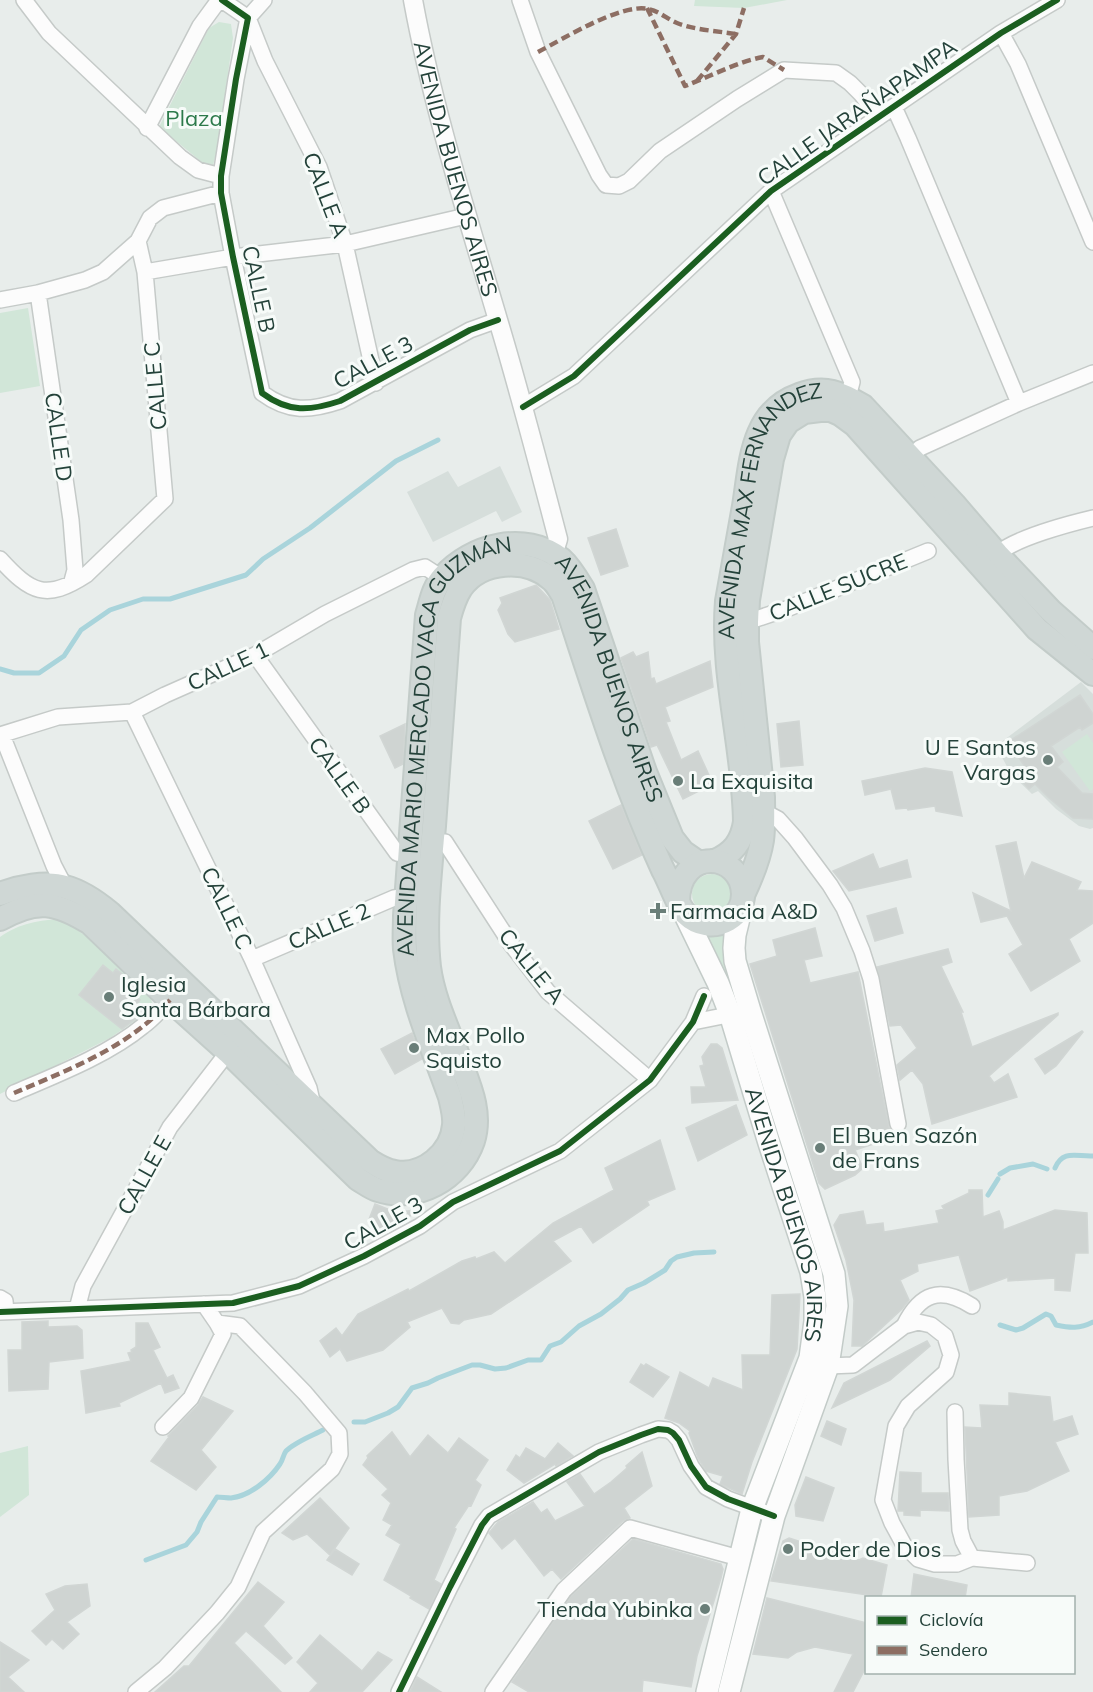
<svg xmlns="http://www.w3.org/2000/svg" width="1093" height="1692" viewBox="0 0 1093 1692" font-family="Mulish,sans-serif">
	<rect width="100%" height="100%" fill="#e8edeb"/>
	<!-- built -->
	<path fill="#d6dedb" d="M500 466 522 512 502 522 496 511 433 542 407 492 448 471 458 487Z
		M1081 682 1093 694V828L1090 829 1079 826 1056 809 1038 791 1032 794 1011 774 996 746Z"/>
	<!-- green -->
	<path fill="#d1e6d8" d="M695 0H787L744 8 694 6Z
		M219 22 231 24 233 38 217 150 213 165 204 164 159 127 209 28Z
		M28 308 40 386 0 393V313Z
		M1087 734 1093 743V789L1090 791 1062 752Z
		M692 894a20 20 0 1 1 40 0a20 20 0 1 1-40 0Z
		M63 919 88 938 149 994 153 1005 148 1012 110 1038 0 1094V937C20 923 39 920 63 919Z
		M724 934 725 959 737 999 733 1001 705 935Z
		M28 1446 29 1495 0 1517V1453Z"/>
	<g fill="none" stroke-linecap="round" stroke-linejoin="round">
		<!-- stream -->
		<path stroke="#a9d4db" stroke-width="5" d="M0 669 14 673H39L64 656 81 630 110 610 143 599H170L246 575 263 559 310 528 396 461 438 440
			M1055 1168C1063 1149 1077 1157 1093 1156
			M1000 1174 1010 1168 1033 1164 1047 1169
			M988 1195 998 1179
			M1000 1325 1016 1330 1023 1328 1046 1314 1051 1316 1056 1325C1070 1328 1080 1329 1093 1322
			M354 1422H365L388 1413 398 1407 412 1388 428 1383 438 1378 472 1365H480L495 1369 506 1368 528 1360H541L550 1346 561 1342 579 1326 601 1314 620 1299 628 1290 644 1283 665 1270 671 1261 677 1257 694 1253 714 1252
			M146 1560 186 1545 197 1532 201 1522 217 1497C221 1497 227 1498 231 1498 250 1496 270 1479 280 1464 283 1460 283 1455 286 1451 295 1442 311 1436 323 1430"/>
	</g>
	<!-- building -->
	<path fill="#cfd4d2" stroke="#d1d6d4" stroke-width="1.5" d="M616 529 628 566 601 575 588 538Z
		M536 585 550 600 559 629 515 642 508 634 498 610 502 603 500 598Z
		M633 652 636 657 648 652 651 679 654 678 656 684 710 661 713 687 665 707 670 721 666 722 681 760 698 751 713 784 683 799 657 745 651 747 621 658Z
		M1080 695 1093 714V723L1082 730 1080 727 1051 746 1063 762 1057 767 1082 793 1093 794V819L1073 818 1049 798 1035 784 1029 789 1019 778 1028 771 1008 742Z
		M799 721 803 765 781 767 777 724Z
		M405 724 403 764 395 768 380 736Z
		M925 768 952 772 962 816 936 811 935 806 908 810 907 808 896 809 891 789 865 795 862 781Z
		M621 805 642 855 613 869 589 821Z
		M1016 842 1024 878 1032 862 1081 882 1077 890 1093 891V923L1069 939 1080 961 1031 991 1009 954 1023 945 1007 916 981 922 973 893 1011 911 996 846Z
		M873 854 879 869 907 860 911 877 849 891 833 871Z
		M896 908 903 933 875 941 867 916Z
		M815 928 822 956 804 960 810 983 858 972 890 1132 889 1139 855 1150 863 1168 855 1175 825 1189 819 1183 750 964 777 956 773 940Z
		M948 949 952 962 941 966 963 1012H961L972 1047 1058 1013V1015L989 1076 994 1083 1008 1074 1017 1097 932 1124 923 1084 912 1070 900 1080 897 1065 917 1048 901 1025 890 1026 877 967Z
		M103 965 113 973 116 969 130 980 135 985 129 992 140 1000 136 1005 143 1011 138 1017 122 1029 79 995Z
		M1082 1031 1083 1032 1056 1066 1045 1074 1035 1059Z
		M412 1033 422 1059 395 1074 381 1049Z
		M711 1044H717L722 1048 738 1100 692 1103 691 1087H706L700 1066 704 1065 702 1057Z
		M736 1105 747 1135 698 1161 686 1128Z
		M660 1140 675 1189 647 1201 649 1205 593 1243 581 1226 553 1241 571 1261 491 1314 464 1320 459 1324 451 1323 442 1308 407 1322 410 1327 383 1350 347 1361 340 1349 330 1357 320 1341 336 1328 342 1336 358 1314 408 1289 409 1291 462 1261 475 1257 476 1259 494 1252 505 1263 553 1223 614 1190 605 1168Z
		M969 1190H982L983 1217 999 1211 1003 1222V1230L1055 1210 1087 1213 1088 1253H1075L1070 1291 1055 1290V1278L1008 1281V1277L970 1291 959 1255 917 1264 918 1271 900 1280 909 1300 902 1309 862 1346H852L854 1300 846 1260 834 1225 840 1215 863 1211 866 1225 883 1223 884 1232 939 1223 936 1211 944 1209 942 1206 969 1193Z
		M375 1204 395 1212 419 1210 378 1237 368 1222Z
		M800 1294 797 1349 752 1462 742 1494 720 1484 723 1476 706 1471 698 1458 689 1433 690 1431 679 1423 665 1418 680 1372 709 1388 713 1378 743 1390 742 1355H770L772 1295Z
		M48 1321V1327L77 1326 82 1330 83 1358 49 1362 48 1389 9 1391 8 1350H22V1322Z
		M136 1323H148L160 1347 153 1350 167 1378 173 1375 179 1388 165 1393 161 1383 119 1403 120 1406 86 1413 81 1371 131 1361 128 1353 132 1352 131 1350 136 1347Z
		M927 1341 930 1346 890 1380 832 1408 844 1383Z
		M641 1364 644 1366 646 1364 669 1377 653 1397 630 1382Z
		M1009 1393 1050 1397 1053 1422 1072 1416 1078 1434 1055 1442 1069 1471 1027 1491 999 1496V1515L969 1517 965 1427 982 1428 980 1405 1009 1406Z
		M203 1397 233 1411 201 1450 216 1467 196 1490 151 1461 169 1437 168 1436 198 1405Z
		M827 1421 846 1429 841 1445 821 1436Z
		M392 1432 410 1457 428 1435 448 1453 459 1438 488 1460 475 1480 481 1485 471 1506 469 1505 454 1528 456 1529 434 1580 441 1584 429 1609 410 1598 411 1596 384 1580 401 1544 386 1535 392 1525 383 1520 391 1503 382 1495 388 1489 363 1465 368 1458 367 1456Z
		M558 1443 573 1456 556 1466 555 1464 524 1483 507 1470 516 1455 520 1458 526 1448 545 1459Z
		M642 1452 652 1486 624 1508 630 1518 623 1521 561 1579 552 1569 544 1576 515 1538 502 1549 489 1533 498 1522 533 1502 541 1513 547 1509 555 1521 585 1506 567 1482 580 1474 594 1494 611 1482 627 1468 626 1466Z
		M900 1472 921 1473V1493H948L949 1511 920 1510V1516L904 1515V1511H898Z
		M806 1477 834 1488 823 1521 796 1516 795 1505Z
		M320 1498 349 1528 330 1555 307 1534 293 1540 282 1533Z
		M789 1538 847 1557 859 1560 863 1558 887 1565 881 1597 771 1581 783 1541Z
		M633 1539 721 1564 723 1569 721 1578 697 1656 691 1687 643 1680 642 1692H529L512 1682 571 1596Z
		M335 1549 359 1564 352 1575 327 1560Z
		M914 1574 967 1585 965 1598H911Z
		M258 1582 284 1602 263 1626 292 1658 285 1664 246 1631 234 1643 281 1692H155L184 1666H189Z
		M87 1584 90 1606 67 1622 79 1634 63 1649 52 1639 46 1645 32 1631 55 1610 46 1594 65 1586Z
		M767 1598 867 1623V1665L853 1692H834L853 1654 815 1647 797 1652 788 1658 753 1654Z
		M320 1635 362 1671 378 1652 392 1660 362 1692H310L318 1683 297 1662Z
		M0 1642 29 1660 8 1677 24 1692H0Z
		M417 1677 441 1692H410Z"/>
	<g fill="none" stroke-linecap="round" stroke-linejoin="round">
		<!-- minor casing -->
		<g stroke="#c5cac8" stroke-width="18">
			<path id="minor" d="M24 0 49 33 180 157 198 170 221 176
				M222 0 248 18 236 79 221 176V193L233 257 262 393C289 413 310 411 340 401L470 330 498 320
				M264 0 248 18 265 61 319 167 345 244 376 383
				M520 0 538 52 599 175 606 185 619 186 629 181 660 151 737 99 784 70 836 73 850 83 861 94 879 117
				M1001 33 1018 64 1093 242
				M894 107 908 138 1019 403
				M147 128 200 26 219 0
				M771 191 852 382 848 397
				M145 272 233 257 345 244 466 216
				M38 293 71 520 75 570 72 581
				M0 300 38 293 85 280 103 272 138 241
				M523 407 574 376 771 191 1001 33 1057 0
				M910 457 920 448 1019 403 1093 373
				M997 554C1016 538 1068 524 1093 518
				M0 559C31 593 46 601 86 575L165 499 145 272 138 241 150 218 163 208 221 193
				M747 622 789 608 928 551
				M255 655 397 853 410 855
				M132 712 252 959 309 1088 313 1106
				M0 735 58 717 132 712 165 695 255 655 325 614 413 570 425 567 442 578
				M2 735 54 866 65 887
				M763 811 778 819 795 838 830 885 844 908 862 951 871 979 898 1124
				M432 842H445L511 944 548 992 650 1080
				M252 959 394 898 407 896
				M693 1022 738 1013
				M14 1093C56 1075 108 1055 143 1026 153 1019 161 1009 170 1000
				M0 1298 5 1301 6 1311
				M77 1309 83 1286 170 1127 228 1052
				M0 1312 233 1303 299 1286 364 1256 420 1226 453 1202 560 1151 650 1080 693 1022 704 996
				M904 1326C920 1293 940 1286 972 1306
				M828 1366 853 1365 904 1326 918 1322 931 1325 945 1336 951 1355 946 1372 908 1406 896 1426 883 1500 892 1523 904 1545 918 1559 935 1564H957L972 1558 1027 1563
				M955 1412 956 1459 960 1530 963 1541 972 1558
				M163 1427 191 1398 223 1334 217 1323
				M136 1692 165 1668 217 1613 238 1587 263 1532 332 1469 340 1454 339 1433 305 1393 240 1326 217 1323 204 1304
				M399 1692 450 1587 482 1525 489 1516 599 1452 641 1435 658 1429 668 1430 673 1433 679 1440 691 1466 706 1487 728 1499 774 1516
				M493 1692 564 1590 630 1528 739 1558"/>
		</g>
		<!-- tertiary casing -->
		<g stroke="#c5cac8" stroke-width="21">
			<g id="tertiary">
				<path id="s1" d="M413 0C433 109 467 215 498 320 520 393 539 466 558 539L553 555"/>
			</g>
		</g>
		<!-- secondary casing -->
		<g stroke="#c3cbc8" stroke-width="24">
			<g id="secondary">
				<path id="s2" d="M684 913 718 983 730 1014 769 1143 811 1272 815 1297V1321L810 1358 752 1509 707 1692"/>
				<path d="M729 1692 774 1516 828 1366 837 1306 834 1274 750 1011 735 961 734 948 735 935 742 906"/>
			</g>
		</g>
		<!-- primary casing -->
		<g stroke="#c3ccc9" stroke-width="26">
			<g id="primary">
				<path id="s3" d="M715 861C733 853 742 842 745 822 744 748 721 675 727 601 733 569 738 538 744 506 751 463 751 412 799 395 825 385 841 393 863 406L954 504 997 554 1051 611 1093 648"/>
				<path id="s4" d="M0 894C18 887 46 881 65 887 80 891 98 903 110 913L370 1161C378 1166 386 1171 395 1172 423 1177 452 1153 454 1125 455 1116 452 1106 450 1097 433 1049 411 1000 405 949 404 938 405 927 405 916L427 615C431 602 433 588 443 577 471 545 525 531 561 559 570 567 577 579 583 589L645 772 672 838 683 852 699 863"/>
				<path d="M743 895C751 878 759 860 762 840 764 826 763 811 763 797L747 642V622L748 600 772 459 779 435 788 422 804 412 820 410H831L840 414 855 425 1037 629 1093 674"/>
				<path d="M0 919C37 898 56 902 90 923L170 1000 228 1052 358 1179C365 1183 371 1188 378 1190 417 1203 460 1179 473 1141 482 1112 469 1085 459 1058 448 1029 433 998 429 967 424 921 430 873 434 826 439 757 444 687 449 618 452 607 455 597 461 588 481 560 527 557 552 580 557 584 560 591 563 595 594 688 622 781 663 870 669 880 678 907 686 914 697 925 714 928 728 920 738 914 743 906 743 894 742 852 679 846 678 901"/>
			</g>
		</g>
		<!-- minor -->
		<use href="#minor" stroke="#fcfcfc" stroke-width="15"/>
		<!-- tertiary -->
		<use href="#tertiary" stroke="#fcfcfc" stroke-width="18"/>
		<!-- secondary -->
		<use href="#secondary" stroke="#fcfcfc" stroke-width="21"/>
		<!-- primary -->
		<use href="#primary" stroke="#cfd7d5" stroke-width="22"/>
		<!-- quiet -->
		<path stroke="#8d6e63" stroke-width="4.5" stroke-dasharray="9 4.5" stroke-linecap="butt" d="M647 8 685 86C711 76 737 62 763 57L784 70
			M538 52C563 39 621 3 648 9 659 11 667 19 677 23 695 30 717 31 736 34
			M697 81 736 34 744 8
			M14 1093C56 1075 108 1055 143 1026 153 1019 161 1009 170 1000"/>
		<!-- cycleway casing -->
		<g stroke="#f7fbf9" stroke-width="10">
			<path id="cycleway" d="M222 0 248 18 236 79 221 176V193L233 257 262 393C289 413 310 411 340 401L470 330 498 320
				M523 407 574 376 771 191 1001 33 1057 0
				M0 1312 233 1303 299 1286 364 1256 420 1226 453 1202 560 1151 650 1080 693 1022 704 996
				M399 1692 450 1587 482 1525 489 1516 599 1452 641 1435 658 1429 668 1430 673 1433 679 1440 691 1466 706 1487 728 1499 774 1516"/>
		</g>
		<!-- cycleway -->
		<use href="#cycleway" stroke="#1b5e20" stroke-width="6"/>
	</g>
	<!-- markers -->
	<g fill="#697e78" stroke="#f7fbf9" stroke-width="2">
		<circle cx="1048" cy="760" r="6"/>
		<circle cx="678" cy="781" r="6"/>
		<path d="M655 902h6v6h6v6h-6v6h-6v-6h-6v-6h6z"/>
		<circle cx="109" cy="997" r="6"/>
		<circle cx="414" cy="1048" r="6"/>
		<circle cx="820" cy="1148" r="6"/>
		<circle cx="788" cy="1549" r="6"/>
		<circle cx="705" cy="1609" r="6"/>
	</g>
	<g text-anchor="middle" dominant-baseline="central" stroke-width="6" stroke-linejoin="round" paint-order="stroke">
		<!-- street labels -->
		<g font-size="22" fill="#24423a" stroke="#f7fbf9">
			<text transform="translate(857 112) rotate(-35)">CALLE JARAÑAPAMPA</text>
			<text stroke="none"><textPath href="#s1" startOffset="174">AVENIDA BUENOS AIRES</textPath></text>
			<text transform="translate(326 195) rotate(69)">CALLE A</text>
			<text transform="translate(259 289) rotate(78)">CALLE B</text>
			<text transform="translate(373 362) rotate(-28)">CALLE 3</text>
			<text transform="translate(155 386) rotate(-95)">CALLE C</text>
			<text transform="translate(59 437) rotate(82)">CALLE D</text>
			<text stroke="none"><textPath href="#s3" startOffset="380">AVENIDA MAX FERNANDEZ</textPath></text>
			<text transform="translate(838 587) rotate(-22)">CALLE SUCRE</text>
			<text transform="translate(228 666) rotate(-25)">CALLE 1</text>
			<text stroke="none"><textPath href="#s4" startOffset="1410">AVENIDA BUENOS AIRES</textPath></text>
			<text stroke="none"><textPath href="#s4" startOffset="996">AVENIDA MARIO MERCADO VACA GUZMÁN</textPath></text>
			<text transform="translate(340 775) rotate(54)">CALLE B</text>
			<text transform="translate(227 908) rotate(64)">CALLE C</text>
			<text transform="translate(329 926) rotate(-23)">CALLE 2</text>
			<text transform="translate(532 966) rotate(51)">CALLE A</text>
			<text transform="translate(144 1175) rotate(-61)">CALLE E</text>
			<text stroke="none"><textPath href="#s2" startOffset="320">AVENIDA BUENOS AIRES</textPath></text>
			<text transform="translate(383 1223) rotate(-29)">CALLE 3</text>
		</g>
		<!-- park labels -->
		<g font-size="22" fill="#2d7a4b" stroke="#f7fbf9">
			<text x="194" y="118">Plaza</text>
		</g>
		<!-- poi labels -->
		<g font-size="22" fill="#24423a" stroke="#f7fbf9" text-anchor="start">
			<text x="1036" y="747" text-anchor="end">U E Santos<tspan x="1036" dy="25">Vargas</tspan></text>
			<text x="690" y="781">La Exquisita</text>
			<text x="670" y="911">Farmacia A&amp;D</text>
			<text x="121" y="984">Iglesia<tspan x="121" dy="25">Santa Bárbara</tspan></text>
			<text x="426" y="1035">Max Pollo<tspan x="426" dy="25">Squisto</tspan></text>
			<text x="832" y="1135">El Buen Sazón<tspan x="832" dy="25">de Frans</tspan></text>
			<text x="800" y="1549">Poder de Dios</text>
			<text x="693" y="1609" text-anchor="end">Tienda Yubinka</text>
		</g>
	</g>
	<!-- legend -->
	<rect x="865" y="1596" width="210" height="78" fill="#f7fbf9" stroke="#a3b1ad" stroke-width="1.5"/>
	<rect x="877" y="1616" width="30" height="9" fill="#1b5e20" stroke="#a3b1ad" stroke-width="1.5"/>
	<text x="919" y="1626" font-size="18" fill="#24423a">Ciclovía</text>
	<rect x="877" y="1646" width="30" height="9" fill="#8d6e63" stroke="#a3b1ad" stroke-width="1.5"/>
	<text x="919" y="1656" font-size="18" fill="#24423a">Sendero</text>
</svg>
